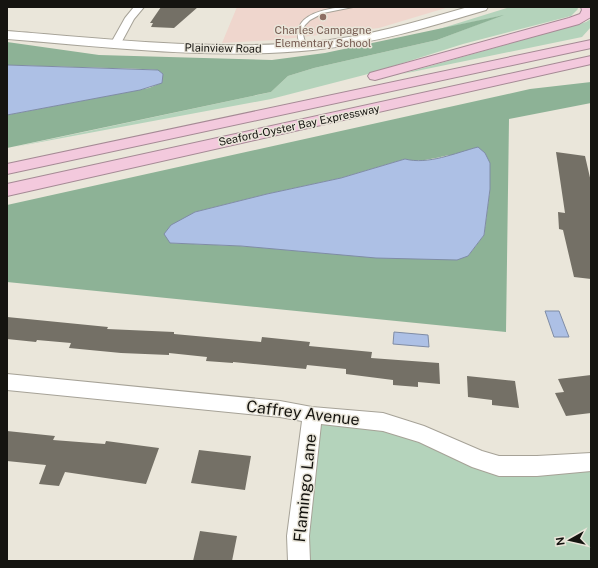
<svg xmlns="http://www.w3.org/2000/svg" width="598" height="568" viewBox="0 0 598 568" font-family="'Public Sans',sans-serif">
	<rect width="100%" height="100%" fill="#eae6da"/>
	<!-- education -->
	<path fill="#efd6cd" d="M237 7H449L379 28 276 40 222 43Z"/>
	<!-- green -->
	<path fill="#b4d3bb" d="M510 7H577L578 9 571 16 463 44 368 74 271 99 14 147 271 92 288 76 314 68 437 40 500 16 436 30Z
		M591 19V27L582 37 402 74 586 22Z
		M312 415 383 422 479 460 591 462V561H299Z"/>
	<!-- forest -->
	<path fill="#8db296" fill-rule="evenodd" d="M504 15 437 40 314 68 288 76 271 92 7 148V115L149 88 161 83 163 74 157 70 143 69 7 65V42L99 55 272 60 325 53Z
		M591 82V103L509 119 506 332 7 282V205L530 89ZM450 155 490 163V189L484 235 468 256 170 243 195 212 267 194 341 178 405 159C420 163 434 158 450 155Z"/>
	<!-- water -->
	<path fill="#adc0e5" stroke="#7f8ca5" d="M7 65 158 70 163 74 162 83 140 90 7 115Z
		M478 147 485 153 490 163V189L484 235 468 256 457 260 376 258 241 246 170 243 164 234 171 225 195 212 267 194 341 178 405 159C428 165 455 153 478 147Z
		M545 311H559L569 337H554Z
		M394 332 428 335 429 347 393 344Z"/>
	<!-- building -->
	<path fill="#747066" d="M161 7H198L174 28 151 27 153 23H150Z
		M556 152 585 156 591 182V279L574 277 563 230 559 229 558 212 565 213Z
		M7 317 108 327 107 329 174 332V334L261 342 262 337 310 342 309 346 372 352 371 358 439 363 440 384 418 382V387L393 385V380L346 374V369L307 365 306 369 233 362V363L206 361 207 357 169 353V355L121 353 69 348 71 343 37 340 36 342 7 339Z
		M591 375V413L566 416 555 393 564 392 558 379Z
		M467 376 515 381 519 408 492 405V400L468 397Z
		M7 431 55 436 53 440 105 444 106 441 159 448 146 484 65 472 59 486 39 484 46 465 7 461Z
		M199 450 251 456 245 490 191 483Z
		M200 531 237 536 232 561H193Z"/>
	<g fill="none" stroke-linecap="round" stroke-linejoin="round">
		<!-- service casing -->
		<g stroke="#a6a297" stroke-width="2">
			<path id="service" d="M342 7H353L323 13 310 20 305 25 302 31 306 46 301 47C288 17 319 10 342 7Z"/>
		</g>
		<!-- minor casing -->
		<g stroke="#a6a297" stroke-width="2">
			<path id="minor" d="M134 7H144L134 19 120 45H112L111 43 125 18Z
				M7 374 280 401 312 407 383 413 424 426 482 451 499 456H537L591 453V471L537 476H499L472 467 419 442 383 431 321 424 309 536 310 561H288L287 536 302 421 280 417 7 390Z"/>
		</g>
		<!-- secondary casing -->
		<g stroke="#a6a297" stroke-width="2">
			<path id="secondary" d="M468 7H488L486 10C429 27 372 44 313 50 211 60 108 47 7 39V31C108 39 210 51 312 42 366 37 417 22 468 7Z"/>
		</g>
		<!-- motorway casing -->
		<g stroke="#a58a95" stroke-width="2">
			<path id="motorway" d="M581 7H591V17L579 24 375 80 370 79 368 76 370 73 569 18 580 14 582 10Z
				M591 40V48L7 174V164Z
				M591 56V64L7 196V184Z"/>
		</g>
		<!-- service -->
		<use href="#service" fill="#fff" fill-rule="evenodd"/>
		<!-- minor -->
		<use href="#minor" fill="#fff" fill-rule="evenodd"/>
		<!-- secondary -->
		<use href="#secondary" fill="#fff" fill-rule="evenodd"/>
		<!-- motorway -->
		<use href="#motorway" fill="#f3c9dd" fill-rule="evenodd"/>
	</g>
	<!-- markers -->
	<circle fill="#8d6e63" stroke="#eae6da" stroke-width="1.5" cx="323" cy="17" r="4"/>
	<g text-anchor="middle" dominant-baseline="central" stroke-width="3" stroke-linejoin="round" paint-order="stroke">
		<!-- far-education labels -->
		<g font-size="11" fill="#785e54" stroke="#eae6da">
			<text x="323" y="30">Charles Campagne<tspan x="323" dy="13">Elementary School</tspan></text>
		</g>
		<!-- far-street labels -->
		<g font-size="11" fill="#151410" stroke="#eae6da">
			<text transform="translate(223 48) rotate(1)">Plainview Road</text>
			<text transform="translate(299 125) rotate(-12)">Seaford-Oyster Bay Expressway</text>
		</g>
		<!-- near-street labels -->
		<g font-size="16" fill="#151410" stroke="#eae6da">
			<text transform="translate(303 413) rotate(7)">Caffrey Avenue</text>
			<text transform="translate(305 488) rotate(-84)">Flamingo Lane</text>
		</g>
	</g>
	<!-- border -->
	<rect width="598" height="568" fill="none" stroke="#151410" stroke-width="16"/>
	<!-- north arrow -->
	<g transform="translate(570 540) rotate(262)" stroke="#eae6da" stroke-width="3" paint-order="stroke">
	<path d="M0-3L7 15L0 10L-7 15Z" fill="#151410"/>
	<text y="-6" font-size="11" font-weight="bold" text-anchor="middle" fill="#151410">N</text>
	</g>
</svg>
